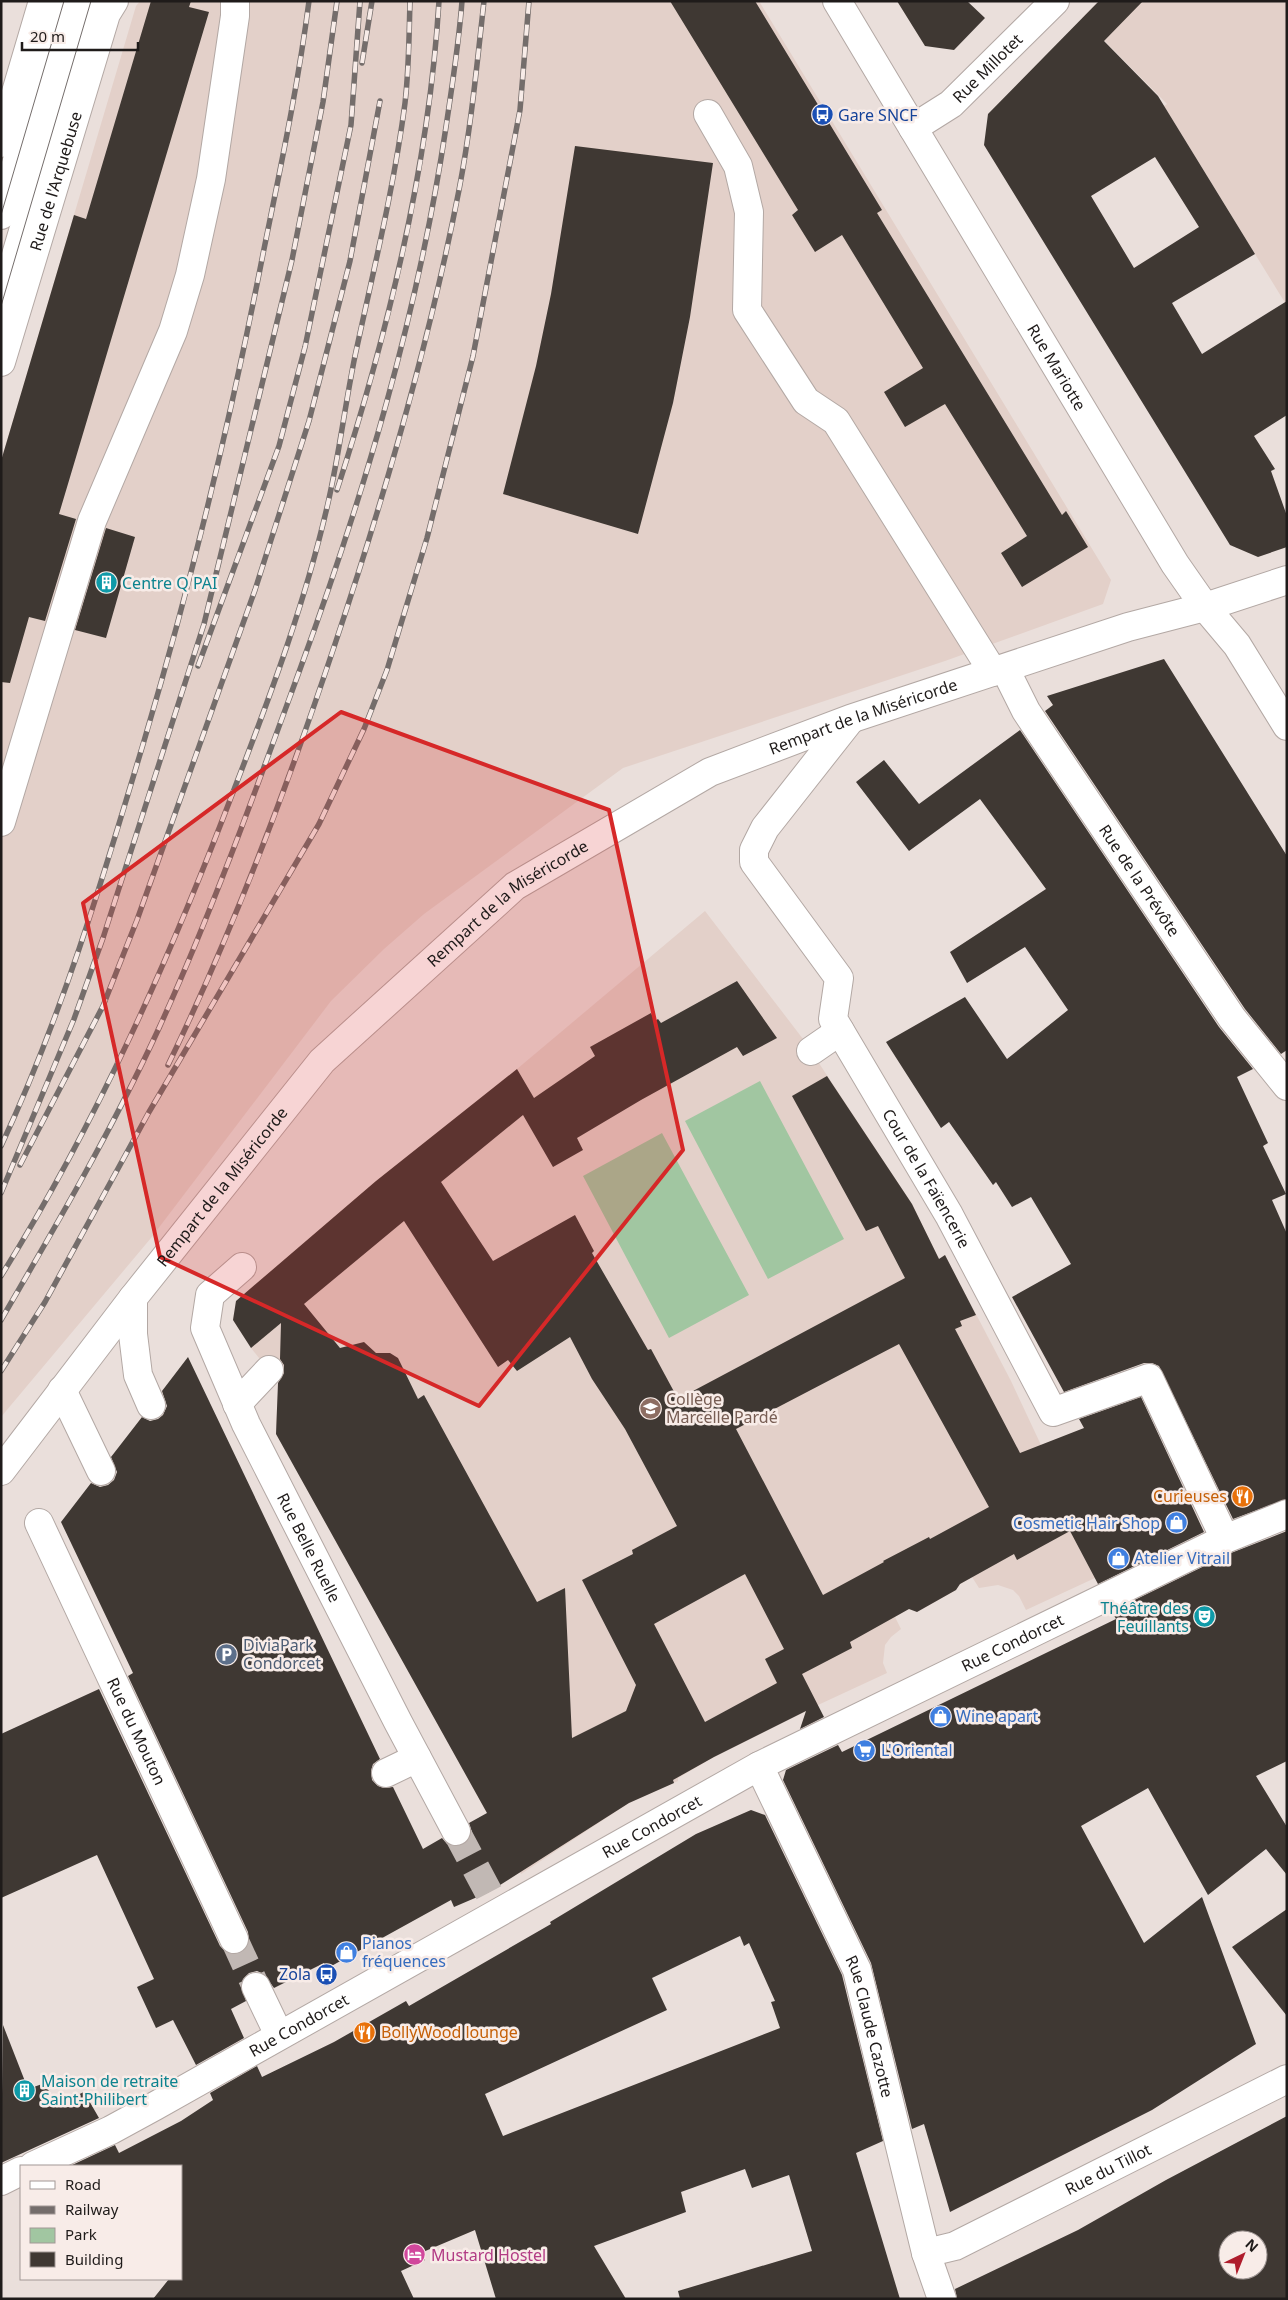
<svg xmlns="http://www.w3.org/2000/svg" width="1288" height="2300" viewBox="0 0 1288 2300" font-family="'Noto Sans',sans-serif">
	<rect width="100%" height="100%" fill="#eadfdb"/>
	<!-- built -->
	<path fill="#e3d0c9" d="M 140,1 L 759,1 L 1111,580 L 1103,604 L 945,661 L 623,768 L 424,914 L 384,949 L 331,1001 L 151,1238 L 1,1417 L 1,461 L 136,6 Z
		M 1099,1 L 1287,1 L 1287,306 L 1164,106 L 1167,104 L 1082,18 Z
		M 705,911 L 803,1039 L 912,1204 L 939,1259 L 945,1255 L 1011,1381 L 1041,1445 L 1108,1572 L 1026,1610 L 1019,1596 L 1013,1590 L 998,1585 L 979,1588 L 972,1577 L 957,1586 L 956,1590 L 917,1612 L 910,1608 L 895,1617 L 901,1629 L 891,1637 L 885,1645 L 883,1663 L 887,1673 L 818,1705 L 714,1757 L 678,1778 L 678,1781 L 629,1803 L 521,1874 L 294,1466 L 301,1463 L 279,1436 L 276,1426 L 278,1391 L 281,1385 L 251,1348 L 233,1320 L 236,1301 L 376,1181 L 517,1069 Z"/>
	<!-- green -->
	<path fill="#a1c6a1" d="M 760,1081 L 844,1239 L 768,1279 L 685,1121 Z
		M 662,1133 L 749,1295 L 669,1338 L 583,1176 Z"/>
	<!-- building -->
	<path fill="#3f3833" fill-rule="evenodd" d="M 151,1 L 191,1 L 189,7 L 209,12 L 59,514 L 76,519 L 45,621 L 29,617 L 10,683 L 1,682 L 1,461 L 74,215 L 86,219 Z
		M 670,1 L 755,1 L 882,210 L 877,213 L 1062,515 L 1066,511 L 1088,547 L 1022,587 L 1001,553 L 1027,536 L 945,404 L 905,427 L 884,392 L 923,368 L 842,235 L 815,252 L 792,215 L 798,210 Z
		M 897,1 L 967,1 L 985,18 L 954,50 L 925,46 Z
		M 1099,1 L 1143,1 L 1104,41 L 1158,96 L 1255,254 L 1172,303 L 1202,354 L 1287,301 L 1287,415 L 1254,436 L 1275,469 L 1271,471 L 1287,516 L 1287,547 L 1258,557 L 1230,545 L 984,145 L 988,114 ZM 1155,157 L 1199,227 L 1134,268 L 1091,196 Z
		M 575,146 L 713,163 L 690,317 L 673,403 L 638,534 L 503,494 L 536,366 L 551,294 Z
		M 106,528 L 135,537 L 106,638 L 75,630 Z
		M 1164,659 L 1287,856 L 1287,1050 L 1281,1054 L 1245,1009 L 1045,711 L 1053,705 L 1047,696 Z
		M 1020,730 L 1219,1027 L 1253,1069 L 1237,1077 L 1268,1143 L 1263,1146 L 1286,1194 L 1272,1200 L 1287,1234 L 1287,1499 L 1233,1519 L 1159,1366 L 1152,1363 L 1144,1363 L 1064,1392 L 1012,1297 L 1071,1264 L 1031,1197 L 1012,1207 L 996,1182 L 993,1185 L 949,1122 L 941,1128 L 886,1042 L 965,997 L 1007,1059 L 1068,1010 L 1025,947 L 967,983 L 950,952 L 1046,889 L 980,799 L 909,851 L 856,782 L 884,760 L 919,804 Z
		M 737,981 L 777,1038 L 743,1056 L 737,1047 L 641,1100 L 577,1138 L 583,1150 L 553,1167 L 523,1115 L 441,1182 L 493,1261 L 575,1215 L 594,1251 L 592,1253 L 648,1350 L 651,1349 L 678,1399 L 905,1278 L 878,1226 L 866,1231 L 792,1096 L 827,1076 L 912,1204 L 939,1259 L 945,1255 L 976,1315 L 960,1321 L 962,1326 L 955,1329 L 1020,1453 L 1084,1428 L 1079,1419 L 1141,1397 L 1204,1532 L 1098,1584 L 1070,1531 L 1017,1560 L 1014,1554 L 960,1584 L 956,1590 L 917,1612 L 909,1609 L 850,1642 L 852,1648 L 802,1674 L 824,1717 L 800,1729 L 806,1711 L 714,1757 L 673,1780 L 674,1783 L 629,1803 L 489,1892 L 454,1907 L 451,1900 L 326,1969 L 324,1963 L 274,1988 L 264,1974 L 257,1971 L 249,1973 L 243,1979 L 241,1985 L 246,2001 L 231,2009 L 244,2038 L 196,2065 L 173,2020 L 156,2028 L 137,1987 L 154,1979 L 97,1855 L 1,1898 L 1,1734 L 99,1689 L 220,1946 L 226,1952 L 233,1955 L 241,1953 L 246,1948 L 249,1941 L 248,1932 L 128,1676 L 133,1673 L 61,1522 L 91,1483 L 100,1487 L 108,1485 L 114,1480 L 117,1472 L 111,1457 L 142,1417 L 150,1421 L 158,1419 L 163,1415 L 167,1406 L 162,1391 L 188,1357 L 380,1759 L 373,1764 L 371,1771 L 372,1780 L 378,1786 L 384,1788 L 393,1787 L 423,1849 L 442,1838 L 447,1844 L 455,1847 L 464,1845 L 469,1840 L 472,1832 L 469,1823 L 487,1813 L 276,1434 L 278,1383 L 284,1373 L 284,1365 L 280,1359 L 281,1323 L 251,1348 L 233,1320 L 236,1301 L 376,1181 L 517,1069 L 534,1098 L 595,1056 L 590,1047 L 651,1013 L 655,1021 L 658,1019 L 661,1023 ZM 404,1221 L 498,1367 L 508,1360 L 517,1371 L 570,1337 L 592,1379 L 625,1429 L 677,1526 L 632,1550 L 633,1554 L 582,1580 L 636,1685 L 626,1711 L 572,1738 L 565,1588 L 537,1602 L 424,1395 L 418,1399 L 398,1358 L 390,1353 L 376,1353 L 364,1342 L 340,1348 L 304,1304 ZM 899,1344 L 989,1507 L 930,1539 L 929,1537 L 883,1561 L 884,1562 L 823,1595 L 736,1429 ZM 745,1574 L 784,1649 L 765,1659 L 777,1683 L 705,1722 L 654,1624 Z
		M 1287,1531 L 1287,1761 L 1256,1776 L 1287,1827 L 1287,1875 L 1266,1849 L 1208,1895 L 1148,1788 L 1081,1826 L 1144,1943 L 1202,1897 L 1256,2044 L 1152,2110 L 950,2212 L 924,2124 L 912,2129 L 871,1963 L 783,1780 L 786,1770 L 838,1745 L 842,1752 L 1116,1619 L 1112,1611 L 1231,1553 Z
		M 751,1810 L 765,1815 L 842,1975 L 883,2141 L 856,2153 L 900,2299 L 680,2299 L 678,2291 L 812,2251 L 789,2175 L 752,2188 L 745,2169 L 681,2192 L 686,2212 L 594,2246 L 626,2299 L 496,2299 L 475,2230 L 423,2252 L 425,2260 L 401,2271 L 414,2299 L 153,2299 L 169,2279 L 181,2279 L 181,2166 L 70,2166 L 115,2145 L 119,2153 L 181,2121 L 213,2100 L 210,2093 L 257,2066 L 262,2077 L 334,2042 L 406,2001 L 409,2006 L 551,1924 L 550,1922 L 696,1834 ZM 740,1936 L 744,1946 L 749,1943 L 775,2001 L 771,2002 L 780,2028 L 503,2136 L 485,2094 L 667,2010 L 652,1978 Z
		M 1287,1909 L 1287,2016 L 1232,1947 Z
		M 3,2025 L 28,2089 L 45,2083 L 55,2105 L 84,2092 L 99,2118 L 1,2163 Z
		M 1287,2116 L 1287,2299 L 957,2299 L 955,2289 L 1078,2230 L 1166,2180 ZM 1228,2240 L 1258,2240 L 1258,2270 L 1228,2270 Z"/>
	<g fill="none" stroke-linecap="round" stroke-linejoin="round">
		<!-- minor-tunnel -->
		<path stroke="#c1b8b4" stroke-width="28" stroke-dasharray="28 14" stroke-linecap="butt" d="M 456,1831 L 489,1893
			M 234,1939 L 256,1987"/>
		<defs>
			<g id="minor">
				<path d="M 708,114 L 738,166 L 749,212 L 747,310 L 806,401 L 836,421 L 993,672"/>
				<path id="s1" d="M 913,128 L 1175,564 L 1205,607 L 1237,645 L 1287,726"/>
				<path d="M 1,215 L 64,1"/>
				<path d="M 1,306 L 91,1"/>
				<path id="s2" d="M 1005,669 L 1026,711 L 1232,1018 L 1287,1086"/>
				<path id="s3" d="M 850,720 L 765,828 L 754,850 L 754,862 L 839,978 L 833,1019 L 949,1215 L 1053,1412 L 1149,1378 L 1225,1539"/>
				<path d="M 1,822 L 92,521 L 173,331 L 190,275 L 211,179 L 235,16 L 235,1"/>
				<path d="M 811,1051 L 840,1031"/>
				<path id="s4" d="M 242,1267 L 210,1295 L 205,1328 L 246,1424 L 398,1722 L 456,1831"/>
				<path d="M 133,1298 L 133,1334 L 138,1375 L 151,1405"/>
				<path d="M 62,1390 L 101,1471"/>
				<path d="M 237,1404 L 269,1370"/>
				<path id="s5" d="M 1,1471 L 133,1298 L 322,1061 L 515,886 L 710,772 L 850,719 L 1128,627 L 1205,607 L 1287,580"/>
				<path id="s6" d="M 39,1523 L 234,1939"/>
				<path id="s7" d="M 759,1766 L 857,1970 L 926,2253 L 942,2299"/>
				<path d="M 386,1773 L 417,1758"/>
				<path d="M 256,1987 L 279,2035"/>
				<path id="s8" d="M 33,2166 L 111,2130 L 155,2106 L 759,1766 L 1225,1539 L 1287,1514"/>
				<path d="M 1,2181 L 21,2171"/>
				<path id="s9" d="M 926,2253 L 955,2246 L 1287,2079"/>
			</g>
			<g id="major">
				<path id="s10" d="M 837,1 L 913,128 L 951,104 L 1055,1"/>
				<path d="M 1,143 L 43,1"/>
				<path id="s11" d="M 1,362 L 106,14 L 114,1"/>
			</g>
		</defs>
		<!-- minor casing -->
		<use href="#minor" stroke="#b3a8a4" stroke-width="30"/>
		<!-- major casing -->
		<use href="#major" stroke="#b3a8a4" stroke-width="30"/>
		<!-- minor -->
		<use href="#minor" stroke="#fff" stroke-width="28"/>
		<!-- major -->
		<use href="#major" stroke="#fff" stroke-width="28"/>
		<!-- tram -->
		<path stroke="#746d6b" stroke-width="1" d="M 1,215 L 64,1
			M 1,306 L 91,1"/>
		<defs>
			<path id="rail" d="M 362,63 L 372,1
				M 337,490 C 388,333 429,167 439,1
				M 198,666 L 279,446 L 305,347 L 351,125 L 360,1
				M 168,1065 C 234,929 287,788 335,644 C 385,495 429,344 459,190 C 471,128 477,64 484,1
				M 1,1146 C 62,1016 103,878 144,741 C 192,580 231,418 263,254 C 280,170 298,86 309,1
				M 20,1165 L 103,1006 L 137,920 L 255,590 L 309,421 L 350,261 L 380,101
				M 1,1193 L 74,1019 L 103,938 L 204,624 L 292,260 L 323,102 L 337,1
				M 1,1276 C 97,1122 171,956 235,787 C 271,694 306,600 328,503 C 339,455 345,405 355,356 C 373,272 394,188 405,103 C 409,69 409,35 410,1
				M 1,1320 C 57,1224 113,1128 159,1028 C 212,912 255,792 299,672 C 364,495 418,314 446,127 C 452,86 459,43 462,1
				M 1,1371 L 45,1302 L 149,1112 L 319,824 L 364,729 L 387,670 L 427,538 L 473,356 L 520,110 L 529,1"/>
		</defs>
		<!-- rail casing -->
		<use href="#rail" stroke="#746d6b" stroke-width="5.5"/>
		<!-- rail -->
		<use href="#rail" stroke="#f8ece8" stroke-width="4" stroke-dasharray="11" stroke-linecap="butt"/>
	</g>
	<!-- marked area -->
	<path fill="#d62828" fill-opacity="0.2" stroke="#d62828" stroke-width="4" stroke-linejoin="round" d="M 341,712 L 609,810 L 683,1150 L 479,1406 L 160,1257 L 83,903 Z"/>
	<!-- icons -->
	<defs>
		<symbol id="bus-disc" viewBox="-11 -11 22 22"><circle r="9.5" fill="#1a4fb4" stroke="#f8ece8"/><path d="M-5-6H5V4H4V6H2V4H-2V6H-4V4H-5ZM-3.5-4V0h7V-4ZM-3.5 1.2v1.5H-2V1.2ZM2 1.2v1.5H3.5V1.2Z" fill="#fff"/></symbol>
		<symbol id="building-disc" viewBox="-11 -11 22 22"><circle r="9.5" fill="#0f9aa8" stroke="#f8ece8"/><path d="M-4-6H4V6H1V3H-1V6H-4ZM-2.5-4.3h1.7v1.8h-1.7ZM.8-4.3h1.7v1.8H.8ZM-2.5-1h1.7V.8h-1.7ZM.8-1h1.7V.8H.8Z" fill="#fff"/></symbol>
		<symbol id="school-disc" viewBox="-11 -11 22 22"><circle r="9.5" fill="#8d6e63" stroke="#f8ece8"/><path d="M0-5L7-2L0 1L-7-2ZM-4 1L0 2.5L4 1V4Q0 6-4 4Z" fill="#fff"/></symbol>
		<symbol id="restaurant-disc" viewBox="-11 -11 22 22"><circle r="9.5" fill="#e8710a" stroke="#f8ece8"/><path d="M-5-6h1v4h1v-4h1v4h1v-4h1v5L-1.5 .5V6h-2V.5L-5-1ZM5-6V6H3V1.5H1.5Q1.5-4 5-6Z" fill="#fff"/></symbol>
		<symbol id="shop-disc" viewBox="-11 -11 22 22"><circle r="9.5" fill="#3f7fe0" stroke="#f8ece8"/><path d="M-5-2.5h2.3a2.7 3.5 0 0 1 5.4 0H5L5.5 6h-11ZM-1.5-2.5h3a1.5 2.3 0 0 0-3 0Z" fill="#fff"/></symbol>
		<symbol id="theatre-disc" viewBox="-11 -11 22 22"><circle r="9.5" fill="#0f9aa8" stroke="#f8ece8"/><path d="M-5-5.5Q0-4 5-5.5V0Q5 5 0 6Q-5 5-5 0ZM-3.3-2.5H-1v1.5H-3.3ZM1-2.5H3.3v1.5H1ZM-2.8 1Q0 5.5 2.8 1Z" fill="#fff"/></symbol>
		<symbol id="parking-disc" viewBox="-11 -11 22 22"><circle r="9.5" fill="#5c6f8a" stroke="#f8ece8"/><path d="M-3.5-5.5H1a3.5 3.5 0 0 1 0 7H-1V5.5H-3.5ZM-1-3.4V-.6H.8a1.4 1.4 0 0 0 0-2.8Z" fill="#fff"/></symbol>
		<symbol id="supermarket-disc" viewBox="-11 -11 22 22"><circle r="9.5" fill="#3f7fe0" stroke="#f8ece8"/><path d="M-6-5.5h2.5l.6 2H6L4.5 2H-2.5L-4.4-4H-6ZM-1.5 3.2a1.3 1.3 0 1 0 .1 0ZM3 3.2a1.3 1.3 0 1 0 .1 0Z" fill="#fff"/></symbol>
		<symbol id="hotel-disc" viewBox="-11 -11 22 22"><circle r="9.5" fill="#d1479c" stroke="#f8ece8"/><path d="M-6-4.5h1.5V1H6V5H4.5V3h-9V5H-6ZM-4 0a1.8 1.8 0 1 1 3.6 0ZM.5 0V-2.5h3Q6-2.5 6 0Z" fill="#fff"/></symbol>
	</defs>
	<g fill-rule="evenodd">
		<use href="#bus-disc" x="810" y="102" width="25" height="25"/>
		<use href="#building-disc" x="94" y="570" width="25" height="25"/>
		<use href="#school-disc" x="638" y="1396" width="25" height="25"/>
		<use href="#restaurant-disc" x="1230" y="1484" width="25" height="25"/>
		<use href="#shop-disc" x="1164" y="1510" width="25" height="25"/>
		<use href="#shop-disc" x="1106" y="1546" width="25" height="25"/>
		<use href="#theatre-disc" x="1192" y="1604" width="25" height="25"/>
		<use href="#parking-disc" x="214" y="1642" width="25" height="25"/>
		<use href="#shop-disc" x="928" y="1704" width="25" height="25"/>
		<use href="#supermarket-disc" x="852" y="1738" width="25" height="25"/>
		<use href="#shop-disc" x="334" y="1940" width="25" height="25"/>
		<use href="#bus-disc" x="314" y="1962" width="25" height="25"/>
		<use href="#restaurant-disc" x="352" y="2020" width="25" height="25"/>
		<use href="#building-disc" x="12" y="2078" width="25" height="25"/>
		<use href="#hotel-disc" x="402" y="2242" width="25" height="25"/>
	</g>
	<g text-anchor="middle" stroke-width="5" stroke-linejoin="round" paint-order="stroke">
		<!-- street labels -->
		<g font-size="16" fill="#1f1b1a" stroke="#f8ece8">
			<text dy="6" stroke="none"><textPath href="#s10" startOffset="244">Rue Millotet</textPath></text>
			<text dy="6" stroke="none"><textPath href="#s11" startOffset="189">Rue de l'Arquebuse</textPath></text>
			<text dy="6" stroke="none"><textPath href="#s1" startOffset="279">Rue Mariotte</textPath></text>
			<text dy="6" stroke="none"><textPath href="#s5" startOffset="1170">Rempart de la Miséricorde</textPath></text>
			<text dy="6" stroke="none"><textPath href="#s2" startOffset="251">Rue de la Prévôte</textPath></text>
			<text dy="6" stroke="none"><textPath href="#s5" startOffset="765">Rempart de la Miséricorde</textPath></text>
			<text dy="6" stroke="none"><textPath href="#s3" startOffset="544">Cour de la Faïencerie</textPath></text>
			<text dy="6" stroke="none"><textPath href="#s5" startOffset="360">Rempart de la Miséricorde</textPath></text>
			<text dy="6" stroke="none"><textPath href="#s4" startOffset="319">Rue Belle Ruelle</textPath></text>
			<text dy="6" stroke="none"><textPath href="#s8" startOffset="1111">Rue Condorcet</textPath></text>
			<text dy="6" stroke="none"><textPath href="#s6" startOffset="230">Rue du Mouton</textPath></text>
			<text dy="6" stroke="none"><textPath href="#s8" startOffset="706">Rue Condorcet</textPath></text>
			<text dy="6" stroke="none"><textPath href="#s8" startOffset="301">Rue Condorcet</textPath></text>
			<text dy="6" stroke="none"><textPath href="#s7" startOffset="284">Rue Claude Cazotte</textPath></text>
			<text dy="6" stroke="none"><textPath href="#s9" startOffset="201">Rue du Tillot</textPath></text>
		</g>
		<!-- transit labels -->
		<g font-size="16" fill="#164399" stroke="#f8ece8" text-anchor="start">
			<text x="838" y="121">Gare SNCF</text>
			<text x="311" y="1980" text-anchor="end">Zola</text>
		</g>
		<!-- culture labels -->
		<g font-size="16" fill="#0d838f" stroke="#f8ece8" text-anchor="start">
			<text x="122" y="589">Centre Q PAI</text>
			<text x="1189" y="1614" text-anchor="end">Théâtre des<tspan x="1189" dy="18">Feuillants</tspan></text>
			<text x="41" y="2087">Maison de retraite<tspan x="41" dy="18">Saint-Philibert</tspan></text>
		</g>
		<!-- education labels -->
		<g font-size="16" fill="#785e54" stroke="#f8ece8" text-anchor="start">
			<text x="666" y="1405">Collège<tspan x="666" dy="18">Marcelle Pardé</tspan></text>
		</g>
		<!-- food labels -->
		<g font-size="16" fill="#c56008" stroke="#f8ece8" text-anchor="end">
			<text x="1227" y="1502">Curieuses</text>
			<text x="381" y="2038" text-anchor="start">BollyWood lounge</text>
		</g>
		<!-- shop labels -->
		<g font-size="16" fill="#366cbe" stroke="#f8ece8" text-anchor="start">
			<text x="1160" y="1529" text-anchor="end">Cosmetic Hair Shop</text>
			<text x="1134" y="1564">Atelier Vitrail</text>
			<text x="956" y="1722">Wine apart</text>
			<text x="881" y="1756">L'Oriental</text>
			<text x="362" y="1949">Pianos<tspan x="362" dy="18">fréquences</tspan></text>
		</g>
		<!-- service labels -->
		<g font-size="16" fill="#4e5e75" stroke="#f8ece8" text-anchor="start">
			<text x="243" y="1651">DiviaPark<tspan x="243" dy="18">Condorcet</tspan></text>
		</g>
		<!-- hotel labels -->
		<g font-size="16" fill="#b23c85" stroke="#f8ece8" text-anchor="start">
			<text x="431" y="2261">Mustard Hostel</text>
		</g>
	</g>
	<!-- border -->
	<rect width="1288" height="2300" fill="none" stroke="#1f1b1a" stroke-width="5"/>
	<!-- legend -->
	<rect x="20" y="2165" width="162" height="115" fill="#f8ece8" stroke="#a19896"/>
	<rect x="30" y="2181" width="25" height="8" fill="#ffffff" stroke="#a19896"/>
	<text x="65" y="2190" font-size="15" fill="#1f1b1a">Road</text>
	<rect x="30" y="2206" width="25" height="8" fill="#746d6b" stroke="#a19896"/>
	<text x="65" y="2215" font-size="15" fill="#1f1b1a">Railway</text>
	<rect x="30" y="2228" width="25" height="15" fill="#a1c6a1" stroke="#a19896"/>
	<text x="65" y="2240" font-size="15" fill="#1f1b1a">Park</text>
	<rect x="30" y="2252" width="25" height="15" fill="#3f3833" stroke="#a19896"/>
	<text x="65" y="2265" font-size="15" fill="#1f1b1a">Building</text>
	<!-- north arrow -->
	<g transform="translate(1243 2255) rotate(43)"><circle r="24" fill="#f8ece8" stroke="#a19896"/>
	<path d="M0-4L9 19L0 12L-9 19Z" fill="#af1c2c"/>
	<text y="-8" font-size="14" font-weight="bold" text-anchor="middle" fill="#1f1b1a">N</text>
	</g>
	<!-- scale -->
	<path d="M22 42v8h116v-8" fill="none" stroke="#1f1b1a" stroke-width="2.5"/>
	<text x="30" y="42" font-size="15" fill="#1f1b1a" stroke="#f8ece8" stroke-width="4" paint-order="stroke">20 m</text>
</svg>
